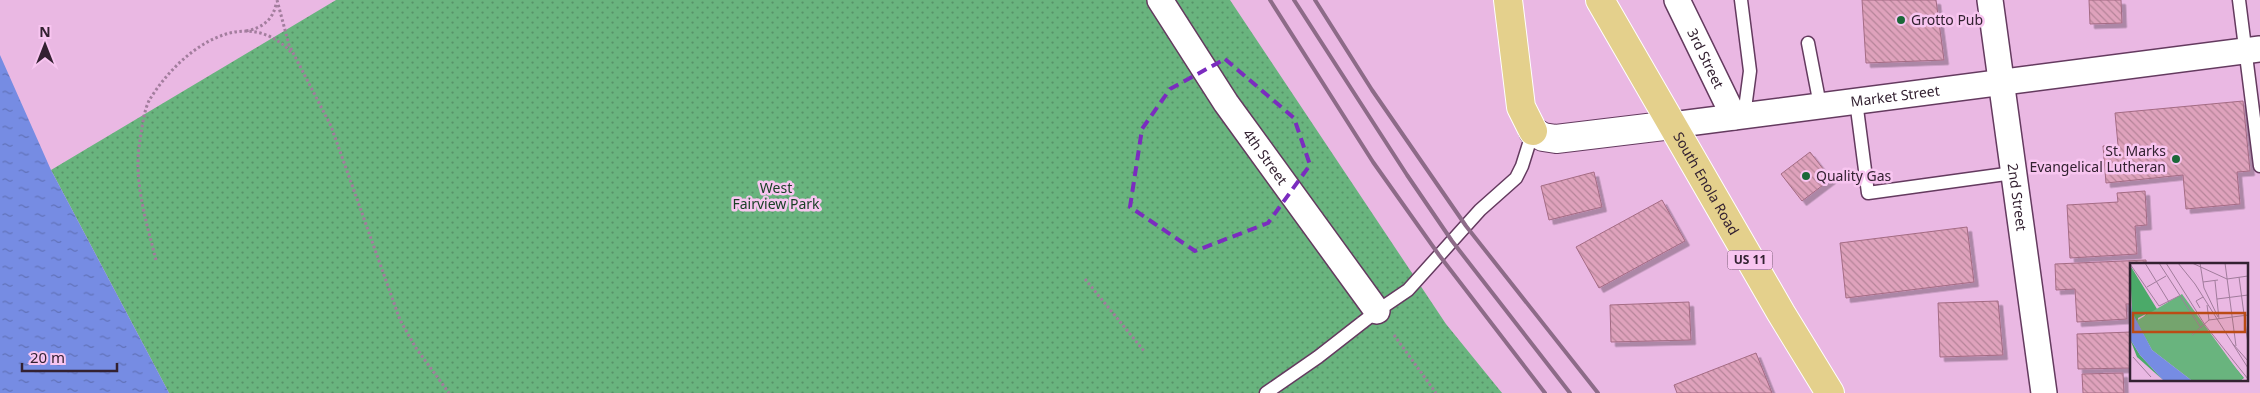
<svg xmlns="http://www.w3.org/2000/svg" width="2260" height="393" viewBox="0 0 2260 393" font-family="'Noto Sans',sans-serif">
	<defs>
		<pattern id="park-dots" width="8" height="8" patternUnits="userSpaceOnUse" patternTransform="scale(1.25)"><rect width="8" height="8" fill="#69b47e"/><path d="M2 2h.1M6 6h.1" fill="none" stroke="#579268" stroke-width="1.8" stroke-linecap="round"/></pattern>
		<pattern id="water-ripples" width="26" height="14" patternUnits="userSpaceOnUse" patternTransform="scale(1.25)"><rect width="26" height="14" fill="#768ce3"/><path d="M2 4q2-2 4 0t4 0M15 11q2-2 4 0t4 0" fill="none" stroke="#6172b9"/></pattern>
		<pattern id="building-back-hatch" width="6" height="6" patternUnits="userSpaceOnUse" patternTransform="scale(1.25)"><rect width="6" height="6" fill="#dfa2bc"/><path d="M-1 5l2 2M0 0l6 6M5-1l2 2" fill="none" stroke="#b58499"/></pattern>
		<filter id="shadow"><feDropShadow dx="4.5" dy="4.5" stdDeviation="0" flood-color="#0004"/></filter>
	</defs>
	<rect width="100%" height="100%" fill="#eab8e3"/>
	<!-- park -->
	<path fill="url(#park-dots)" d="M 336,0 L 1230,0 L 1446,324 L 1502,393 L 169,393 L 51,170 Z"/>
	<!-- water -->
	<path fill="url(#water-ripples)" d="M 0,55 L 51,170 L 169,393 L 0,393 Z"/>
	<!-- building -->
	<path fill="url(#building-back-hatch)" stroke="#a46b84" filter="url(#shadow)" d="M 1862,0 L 1936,0 L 1944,60 L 1866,63 Z
		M 2089,0 L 2121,0 L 2122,23 L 2090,24 Z
		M 2243,101 L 2250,171 L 2237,172 L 2240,204 L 2186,209 L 2183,175 L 2106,183 L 2103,146 L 2118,145 L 2115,113 Z
		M 1810,152 L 1831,179 L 1802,201 L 1781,174 Z
		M 1594,172 L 1602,207 L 1549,220 L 1541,186 Z
		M 2145,191 L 2147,225 L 2135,226 L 2137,254 L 2070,258 L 2067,205 L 2118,202 L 2117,193 Z
		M 1662,200 L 1685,241 L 1599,288 L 1576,247 Z
		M 1967,227 L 1974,282 L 1846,298 L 1840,243 Z
		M 2146,260 L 2146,264 L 2131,264 L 2131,304 L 2126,304 L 2127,319 L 2077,322 L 2075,289 L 2056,290 L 2055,264 Z
		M 1998,301 L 2003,355 L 1940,357 L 1938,303 Z
		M 1689,302 L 1691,340 L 1611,342 L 1610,305 Z
		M 2131,332 L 2131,368 L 2078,369 L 2077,334 Z
		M 1756,353 L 1772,393 L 1677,393 L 1674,385 Z
		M 2123,373 L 2124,393 L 2083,393 L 2082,374 Z"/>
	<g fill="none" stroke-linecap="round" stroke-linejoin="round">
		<defs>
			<path id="lane" d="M 1741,0 L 1750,71 L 1744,116
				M 2239,0 L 2260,166
				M 1808,43 L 1820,105
				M 1856,101 L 1868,193 L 2013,173
				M 1266,393 L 1318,357 L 1377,311 L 1408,290 L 1480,210 L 1516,178 L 1522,166 L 1533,131"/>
			<g id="street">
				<path id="s1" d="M 1160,0 L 1226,103 L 1377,311"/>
				<path id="s2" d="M 1677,0 L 1734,117"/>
				<path id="s3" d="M 1990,0 L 2044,393"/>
				<path id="s4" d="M 1672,125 L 2260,49"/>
			</g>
			<path id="secondary" d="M 1533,131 L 1543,137 L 1556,139 L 1672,125"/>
			<g id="primary">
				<path d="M 1508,0 L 1521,107 L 1533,131"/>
				<path id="s5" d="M 1600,0 L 1781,313 L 1830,393"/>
			</g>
		</defs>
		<!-- lane casing -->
		<use href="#lane" stroke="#643a5f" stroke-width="15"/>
		<!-- street casing -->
		<use href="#street" stroke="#643a5f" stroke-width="28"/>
		<!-- secondary casing -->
		<use href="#secondary" stroke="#643a5f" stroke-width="30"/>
		<!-- primary casing -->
		<use href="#primary" stroke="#fff" stroke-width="30"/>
		<!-- path -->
		<path stroke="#a27d9d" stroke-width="3" stroke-dasharray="2.5 2.5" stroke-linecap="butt" d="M 277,0 L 289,45 L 331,126 L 400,320 L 416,348 L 449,393
			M 246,31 C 262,28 273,20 276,4
			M 156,260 C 146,221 133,180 140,140 C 142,128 144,109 150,99 C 179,52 243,1 292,53
			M 1085,279 L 1144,351
			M 1394,335 L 1436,393"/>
		<!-- lane -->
		<use href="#lane" stroke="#fff" stroke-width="12"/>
		<!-- street -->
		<use href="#street" stroke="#fff" stroke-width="25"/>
		<!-- secondary -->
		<use href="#secondary" stroke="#fff" stroke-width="28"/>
		<!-- primary -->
		<use href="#primary" stroke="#e4d08c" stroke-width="28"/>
		<!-- rail -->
		<path stroke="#8d6b88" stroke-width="4" d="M 1270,0 L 1373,162 L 1439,255 L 1545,393
			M 1294,0 L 1407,175 L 1452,241 L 1570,393
			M 1315,0 L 1372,90 L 1466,226 L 1598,393"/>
	</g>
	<!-- marked area -->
	<path fill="none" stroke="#7b2cbf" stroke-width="4" stroke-dasharray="10 6" stroke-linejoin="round" d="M 1225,59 L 1294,118 L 1310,165 L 1268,223 L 1195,251 L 1130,207 L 1142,129 L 1170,89 Z"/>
	<!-- markers -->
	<g fill="#1a6838" stroke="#f8c5f0" stroke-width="2">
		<circle cx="1901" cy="20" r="5"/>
		<circle cx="2176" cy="159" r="5"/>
		<circle cx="1806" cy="176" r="5"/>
	</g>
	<g text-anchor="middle" stroke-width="5" stroke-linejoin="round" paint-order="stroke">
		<!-- shield labels -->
		<rect fill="#f8c5f0" stroke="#6e526a" stroke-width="1" x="1727.5" y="250.5" width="45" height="19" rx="4"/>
		<g font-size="12" font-weight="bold" fill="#332131">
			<text x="1750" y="264">US 11</text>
		</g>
		<!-- poi labels -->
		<g font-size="14" fill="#332131" stroke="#f8c5f0" text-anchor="start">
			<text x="1911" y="25">Grotto Pub</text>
			<text x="2166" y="156" text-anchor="end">St. Marks<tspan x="2166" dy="16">Evangelical Lutheran</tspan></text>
			<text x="1816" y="181">Quality Gas</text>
		</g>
		<!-- street labels -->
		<g font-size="14" fill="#332131" stroke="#f8c5f0">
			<text dy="5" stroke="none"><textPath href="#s2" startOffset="65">3rd Street</textPath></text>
			<text dy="5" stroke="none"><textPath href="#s4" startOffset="225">Market Street</textPath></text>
			<text dy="5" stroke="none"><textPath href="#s1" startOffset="189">4th Street</textPath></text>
			<text dy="5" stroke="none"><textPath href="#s5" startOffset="212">South Enola Road</textPath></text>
			<text dy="5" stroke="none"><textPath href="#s3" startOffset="199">2nd Street</textPath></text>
		</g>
		<!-- park labels -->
		<g font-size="14" fill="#1a4126" stroke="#f8c5f0">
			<text x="776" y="193">West<tspan x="776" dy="16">Fairview Park</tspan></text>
		</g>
	</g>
	<!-- overview -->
	<g transform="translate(2130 263)">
		<rect width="118" height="118" fill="#eab8e3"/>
		<path d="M 0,2 L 27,46 L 85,80 L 114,115 L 111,117 L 12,56 L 16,51 L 8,55 L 8,62 L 2,49 ZM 0,76 L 10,92 L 33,117 L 7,94 Z" fill="#4baa69"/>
		<path d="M 52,31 L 113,115 L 111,117 L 61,117 L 22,87 L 6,58 Z" fill="#69b47e"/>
		<path d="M 0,34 L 2,49 L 22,87 L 61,117 L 33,117 L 10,92 L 0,76 Z" fill="#768ce3"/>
		<path fill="none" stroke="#a17c9c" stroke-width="1" d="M 15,0 L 39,39M 29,0 L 71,65M 36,0 L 75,62 L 118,116M 48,0 L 65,21 L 118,105M 62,0 L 97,16 L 118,13M 70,0 L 74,25 L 88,54M 95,0 L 106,83M 0,1 L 29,43 L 49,33M 109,14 L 118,81M 85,18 L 89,56M 73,19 L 88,17M 17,24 L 36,13M 87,36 L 118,32M 77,42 L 79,57M 70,45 L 66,38 L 73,34M 62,72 L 79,57 L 118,52M 103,81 L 118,98M 3,94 L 21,114"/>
		<path fill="#bb4b15" fill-opacity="0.15" stroke="#bb4b15" stroke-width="2.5" d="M 3,50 L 115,50 L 115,69 L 3,69 Z"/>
		<rect width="118" height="118" fill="none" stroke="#332131" stroke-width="2.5"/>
	</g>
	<!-- north arrow -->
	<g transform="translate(45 45)" stroke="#f8c5f0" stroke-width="4" paint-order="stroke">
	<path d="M0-4L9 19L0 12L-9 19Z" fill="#332131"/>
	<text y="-8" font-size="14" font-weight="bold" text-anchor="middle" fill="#332131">N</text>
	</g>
	<!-- scale -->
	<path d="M22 363v8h95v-8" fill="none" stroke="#332131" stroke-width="2.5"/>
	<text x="30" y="363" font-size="15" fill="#332131" stroke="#f8c5f0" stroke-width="4" paint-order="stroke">20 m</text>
</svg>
